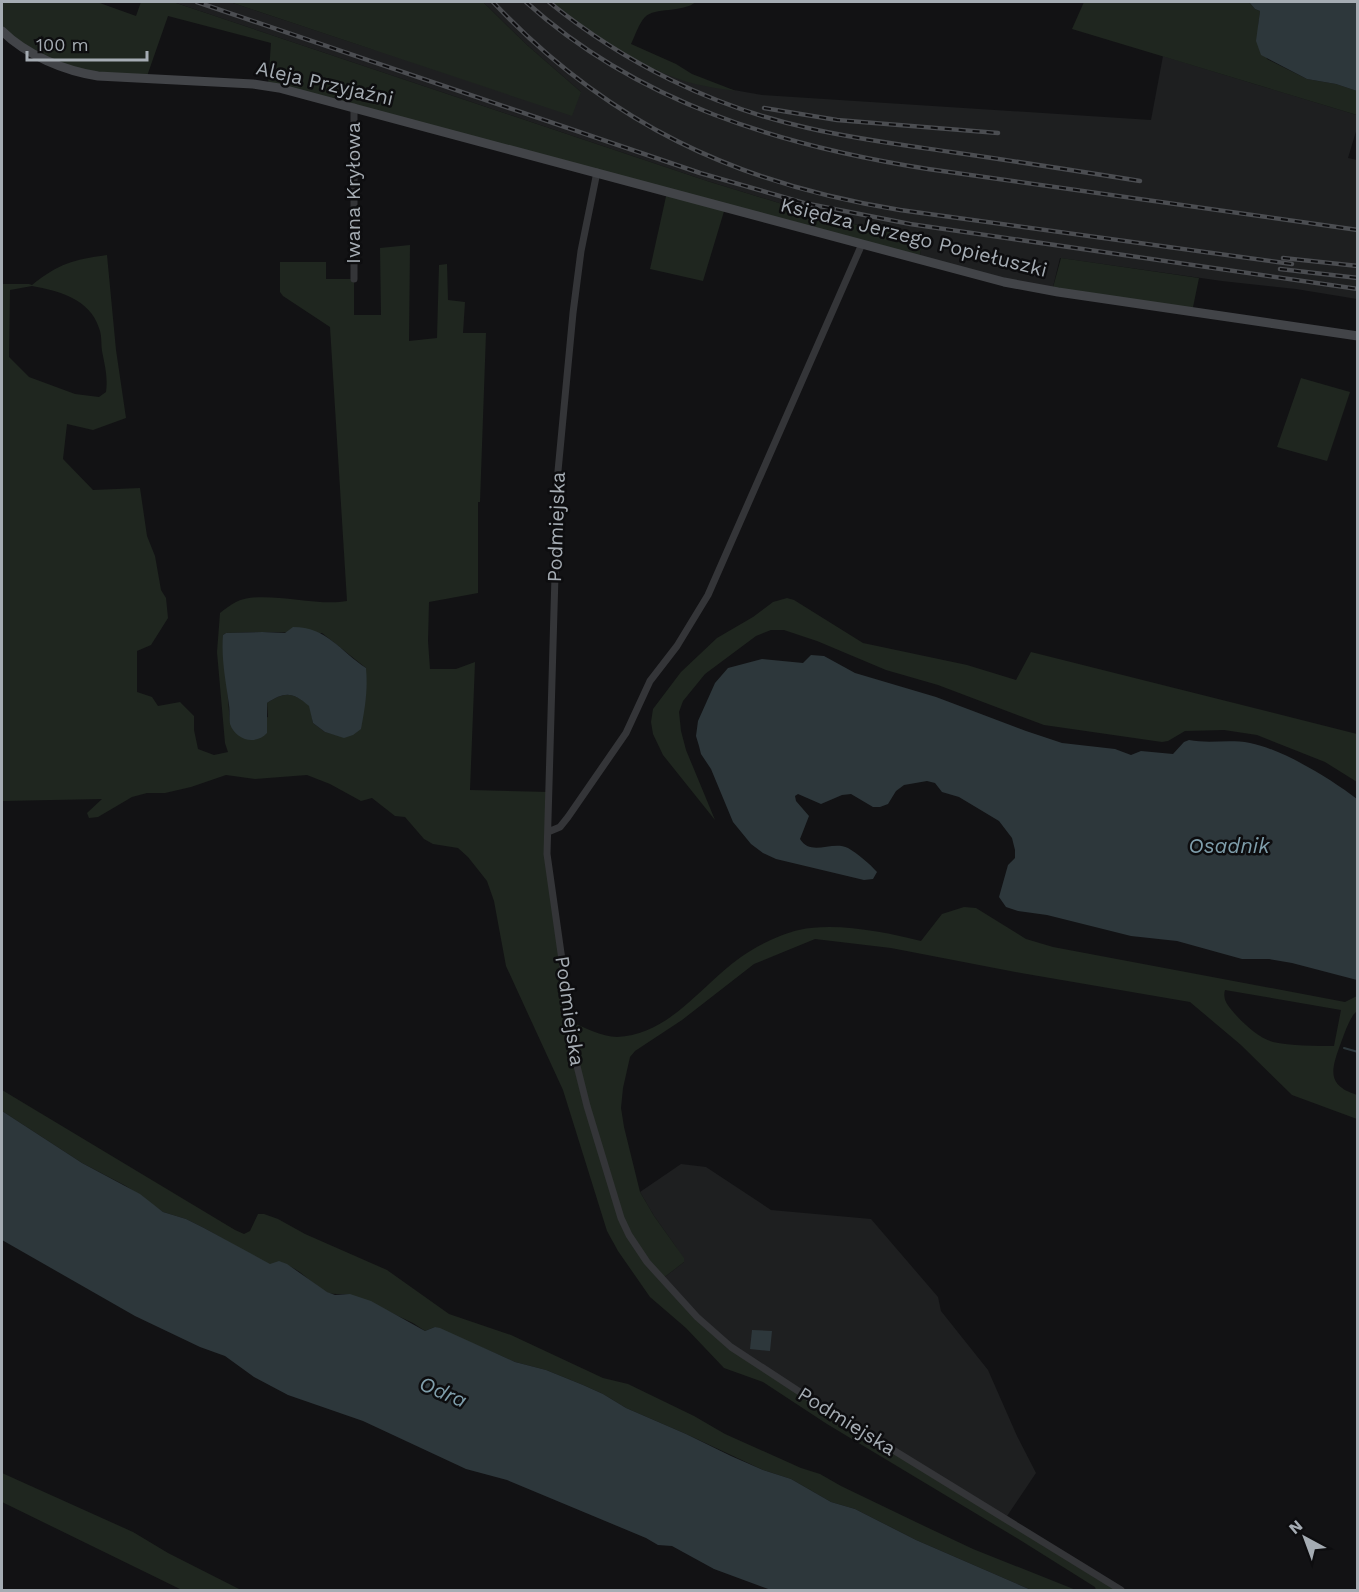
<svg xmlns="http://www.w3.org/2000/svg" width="1359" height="1592" viewBox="0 0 1359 1592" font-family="'Work Sans',sans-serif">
	<rect width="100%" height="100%" fill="#121214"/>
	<!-- built -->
	<path fill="#1e1f20" d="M 173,2 L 230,2 L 372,49 L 581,92 L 527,45 L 483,2 L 552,2 L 614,46 L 649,66 L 694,83 L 762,95 L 1151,120 L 1163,56 L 1357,115 L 1357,128 L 1348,158 L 1357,160 L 1357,299 L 1296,289 L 1222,281 L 1060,258 L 1052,291 L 919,259 L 924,236 L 881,231 L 815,214 L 707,181 Z
		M 681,1164 L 706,1167 L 771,1210 L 871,1219 L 938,1297 L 941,1311 L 988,1370 L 1017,1436 L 1036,1473 L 1005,1519 L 731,1347 L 662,1279 L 684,1262 L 676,1247 L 654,1216 L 640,1192 Z"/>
	<!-- green -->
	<path fill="#1f261f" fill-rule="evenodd" d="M 2,2 L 97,2 L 136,16 L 141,2 L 173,2 L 707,181 L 815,214 L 881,231 L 924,236 L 919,259 L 725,208 L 703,281 L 650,269 L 667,192 L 268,85 L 271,43 L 168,16 L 146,79 L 64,67 L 2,31 Z
		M 230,2 L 483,2 L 527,45 L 581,92 L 572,116 Z
		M 552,2 L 696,2 C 682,13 655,7 645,17 C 639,23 635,36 631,44 L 676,64 L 692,74 L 736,91 C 722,89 708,87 695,84 C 642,70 595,36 552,2 Z
		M 1084,2 L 1249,2 L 1255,9 L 1260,11 L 1258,27 L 1267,59 L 1307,79 L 1336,84 L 1357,91 L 1357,115 L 1072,29 Z
		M 410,245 L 409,341 L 437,338 L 439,265 L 447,264 L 448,300 L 465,302 L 463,333 L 486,333 L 480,502 L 478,502 L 478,593 L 429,602 L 428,641 L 430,669 L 456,669 L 475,662 L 470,790 L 549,792 L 547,842 L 570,1021 C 583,1027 602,1037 617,1037 C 670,1035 702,984 741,957 C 757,946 780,934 799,930 C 835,922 885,932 921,941 L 942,914 L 964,907 L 976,908 L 1026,939 L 1053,947 L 1345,1002 L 1357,996 C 1357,999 1359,1006 1357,1010 C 1356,1013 1353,1014 1352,1017 C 1346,1027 1343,1038 1339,1048 C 1330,1073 1329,1086 1357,1095 L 1357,1119 L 1292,1095 L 1241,1045 L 1190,1002 L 1021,973 L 891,948 L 815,939 L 754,964 L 682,1020 L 635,1051 L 630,1057 L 623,1088 L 621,1108 L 624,1127 L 640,1192 L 654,1216 L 684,1258 L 684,1262 L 662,1279 L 731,1347 L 1121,1590 L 1096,1590 L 1095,1587 L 1020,1540 L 827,1424 L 763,1382 L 724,1368 L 686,1328 L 650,1297 L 618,1251 L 607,1231 L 563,1090 L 506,966 L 494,901 L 487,881 L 468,857 L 458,848 L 433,844 L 424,839 L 405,817 L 395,816 L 372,798 L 361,801 L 330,784 L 307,775 L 255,779 L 226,775 L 191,787 L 165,793 L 147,793 L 132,797 L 98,817 L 89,818 L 87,813 L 102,799 L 2,801 L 2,284 L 29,284 L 32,285 C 60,263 72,260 107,255 L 116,350 L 126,418 L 93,430 L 67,424 L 63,459 L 93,490 L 140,488 L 147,536 L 155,556 L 161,590 L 166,598 L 168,618 L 151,645 L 137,651 L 137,692 L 152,697 L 158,706 L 180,702 L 194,716 L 194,730 L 198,749 L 214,755 L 228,752 L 225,743 L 217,652 L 220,613 C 225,609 230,605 236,602 C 262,589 315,607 347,601 L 330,327 L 283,296 L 280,292 L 280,262 L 326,262 L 326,279 L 354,279 L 354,315 L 381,315 L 380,248 ZM 32,286 C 59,291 90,299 99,328 C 102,335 101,343 102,351 C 105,366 108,378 106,392 L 99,397 L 75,394 L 29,377 L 9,357 L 10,290 ZM 262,632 L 322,633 L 366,668 L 344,737 L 325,732 L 313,723 L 310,706 C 293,692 285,691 267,703 L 268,717 L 230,724 L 223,635 L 226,633 ZM 1225,990 L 1341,1010 L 1334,1046 C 1317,1046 1290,1046 1273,1042 C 1259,1038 1245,1025 1235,1014 C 1229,1007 1222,1000 1225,990 Z
		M 1061,258 L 1199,278 L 1192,312 L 1052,291 Z
		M 1301,378 L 1350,392 L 1327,461 L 1277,447 Z
		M 787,598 L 794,600 L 863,643 L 967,665 L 1016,680 L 1031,652 L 1357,734 L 1357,782 L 1325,762 L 1257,735 L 1224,730 L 1185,731 L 1168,741 L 1162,742 L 1044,725 L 938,685 L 886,670 L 817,641 L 784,630 L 771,630 L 756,636 L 705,674 L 683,701 L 679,712 L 681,731 L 686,750 L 715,820 L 663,755 L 653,734 L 651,722 L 653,709 L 681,672 L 717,638 L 753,617 L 773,602 Z
		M 2,1090 L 235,1230 L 244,1234 L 250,1231 L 258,1214 L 264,1214 L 278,1219 L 305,1234 L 387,1270 L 449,1314 L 511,1335 L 603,1378 L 628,1384 L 694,1416 L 725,1434 L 801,1468 L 820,1474 L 841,1486 L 920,1524 L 973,1549 L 1076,1590 L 1031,1590 L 916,1540 L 855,1509 L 831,1502 L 791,1479 L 763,1470 L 686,1434 L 626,1408 L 603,1394 L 583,1385 L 546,1370 L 515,1362 L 435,1327 L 425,1331 L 413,1323 C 393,1314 373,1303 353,1296 C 344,1292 335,1296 326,1292 C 308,1282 291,1257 270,1265 L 204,1228 L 186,1219 L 163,1212 L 126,1186 L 82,1163 L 2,1111 Z
		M 2,1473 L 133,1532 L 168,1553 L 241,1590 L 182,1590 L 2,1502 Z"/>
	<!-- water -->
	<path fill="#2d373b" d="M 1249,2 L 1357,2 L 1357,91 L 1336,84 L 1307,79 L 1261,55 L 1256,41 L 1260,11 L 1255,9 Z
		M 293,627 C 327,627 340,651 366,668 C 368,690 365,708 361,729 L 353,735 L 344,738 L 325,732 L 313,723 L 309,706 C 293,692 285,691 267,703 L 267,733 C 256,745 236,741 230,724 C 229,719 230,711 229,705 C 226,682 221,659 223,635 L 226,633 L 262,632 L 285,633 Z
		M 811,655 L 824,656 L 855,673 L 936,697 L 1026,731 L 1062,743 L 1115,749 L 1131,755 L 1141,751 L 1173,754 L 1184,742 L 1189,740 C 1209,744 1229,739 1250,743 C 1282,749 1331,779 1357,799 L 1357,980 L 1292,963 L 1269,959 L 1242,959 L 1177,941 L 1131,936 L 1047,915 L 1018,911 L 1006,907 L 999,897 L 1008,865 L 1015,858 L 1015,850 L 1012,838 L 999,821 L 959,797 L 942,792 L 935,783 L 927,781 L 904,785 L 896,791 L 888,804 L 880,807 L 873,807 L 851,794 L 842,795 L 821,804 L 798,794 L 795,796 L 796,801 L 809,816 L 800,839 C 811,857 832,840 848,848 C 857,853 870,864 877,872 L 873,879 L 864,880 L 776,859 L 763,853 L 751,844 L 733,822 L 711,769 L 701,754 L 699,746 L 696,736 L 698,721 L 715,683 L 728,668 L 762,659 L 803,663 Z
		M 2,1111 L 82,1163 L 140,1194 L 163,1212 L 186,1219 L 204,1228 L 270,1264 L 279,1261 L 287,1264 L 327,1292 L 335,1295 L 350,1294 L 371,1301 L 425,1331 L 435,1327 L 440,1328 L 515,1362 L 546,1370 L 583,1385 L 603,1394 L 626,1408 L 686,1434 L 731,1456 L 763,1470 L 791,1479 L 831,1502 L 855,1509 L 916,1540 L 1031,1590 L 771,1590 L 714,1569 L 672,1546 L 658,1545 L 646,1538 L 507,1480 L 466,1469 L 363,1421 L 288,1395 L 254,1377 L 225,1356 L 200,1347 L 135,1316 L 2,1240 Z
		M 752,1330 L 772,1331 L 770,1351 L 750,1349 Z"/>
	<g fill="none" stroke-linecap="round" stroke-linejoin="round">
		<!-- stream -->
		<path stroke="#2d373b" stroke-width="2" d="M 1344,1048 L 1358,1052"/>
		<!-- street -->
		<path stroke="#343538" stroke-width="7" d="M 354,107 L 354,279
			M 597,172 L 581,251 L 573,313 L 558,471 L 547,854 L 577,1066 L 587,1106 L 621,1218 L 629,1235 L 647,1262 L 697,1317 L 731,1347 L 815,1402 L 1121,1590
			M 548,832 L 560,827 L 568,817 L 626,733 L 650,681 L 677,646 L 708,595 L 862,244"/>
		<!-- secondary -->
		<path stroke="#424448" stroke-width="9" d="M 2,31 C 26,55 65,71 98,76 L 253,84 L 279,88 L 1004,282 L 1058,292 L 1358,336"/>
		<defs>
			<path id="rail" d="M 197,2 L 700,173 L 804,203 L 910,224 L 1358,289
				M 493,2 C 607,123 737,184 900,210 L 1292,264
				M 526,2 C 638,103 782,146 928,169 L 1358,230
				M 549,2 C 624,63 713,107 808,128 C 855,139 903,145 951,152 C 1014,161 1077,171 1140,181
				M 764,108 L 837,120 L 998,133
				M 1283,258 L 1358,266
				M 1280,269 L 1358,278"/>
		</defs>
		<!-- rail casing -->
		<use href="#rail" stroke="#4b4d51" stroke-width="4.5"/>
		<!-- rail -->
		<use href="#rail" stroke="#0d0d0f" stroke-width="2" stroke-dasharray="7" stroke-linecap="butt"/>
	</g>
	<g text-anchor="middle" stroke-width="5" stroke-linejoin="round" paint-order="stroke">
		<!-- street labels -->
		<g font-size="20" fill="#a5acb3" stroke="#0d0d0f">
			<text transform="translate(325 83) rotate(13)" y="7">Aleja Przyjaźni</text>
			<text transform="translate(353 193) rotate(-90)" y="7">Iwana Kryłowa</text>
			<text transform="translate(914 237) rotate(14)" y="7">Księdza Jerzego Popiełuszki</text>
			<text transform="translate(556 527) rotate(-88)" y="7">Podmiejska</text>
			<text transform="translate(570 1011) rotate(82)" y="7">Podmiejska</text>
			<text transform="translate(847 1421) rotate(32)" y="7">Podmiejska</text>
		</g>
		<!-- water labels -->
		<g font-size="21" font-style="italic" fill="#7f9eab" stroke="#0d0d0f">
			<text x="1229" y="853">Osadnik</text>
			<text transform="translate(443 1392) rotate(23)" y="7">Odra</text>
		</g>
	</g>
	<!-- border -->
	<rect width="1359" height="1592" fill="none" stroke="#a5acb3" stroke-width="6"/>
	<!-- north arrow -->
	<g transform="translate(1305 1538) rotate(319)" stroke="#0d0d0f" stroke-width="4.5" paint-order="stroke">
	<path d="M0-4.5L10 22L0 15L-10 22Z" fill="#a5acb3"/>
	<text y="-9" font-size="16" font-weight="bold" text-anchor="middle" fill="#a5acb3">N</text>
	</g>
	<!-- scale -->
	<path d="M27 51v9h120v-9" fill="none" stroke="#a5acb3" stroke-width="3"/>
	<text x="36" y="51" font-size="18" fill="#a5acb3" stroke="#0d0d0f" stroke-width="4.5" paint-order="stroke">100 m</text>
</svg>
